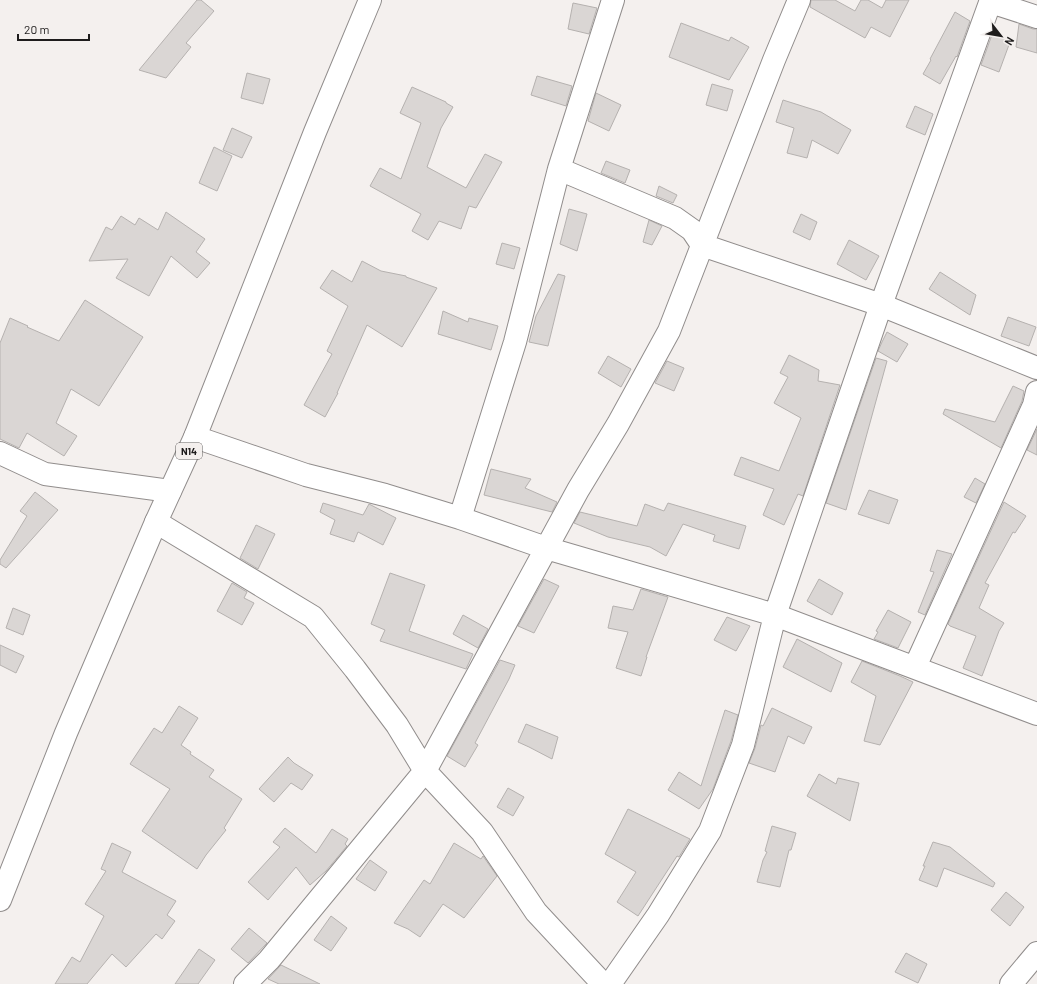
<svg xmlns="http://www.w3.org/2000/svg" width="1037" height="984" viewBox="0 0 1037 984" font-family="Barlow,sans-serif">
	<rect width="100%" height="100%" fill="#f4f0ee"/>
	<!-- building -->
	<path fill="#dad6d4" stroke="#b5b1af" d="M 197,0 L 201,0 L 214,11 L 186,43 L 191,47 L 166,78 L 139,70 Z
		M 811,0 L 835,0 L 855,11 L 861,0 L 868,0 L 882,8 L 886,0 L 909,0 L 890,37 L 871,27 L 865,38 L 810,7 Z
		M 573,3 L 597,8 L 589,34 L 568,29 Z
		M 955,12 L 970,21 L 957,57 L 956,56 L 940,84 L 923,74 L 931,60 L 930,59 Z
		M 681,23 L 729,41 L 731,37 L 749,47 L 729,80 L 669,57 Z
		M 1019,24 L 1033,29 L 1037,29 L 1037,53 L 1016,47 Z
		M 993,32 L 1010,42 L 999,72 L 981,65 Z
		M 247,73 L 270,79 L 263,104 L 241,98 Z
		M 537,76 L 572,86 L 566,106 L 531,95 Z
		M 712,84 L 733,90 L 727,111 L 706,105 Z
		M 412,87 L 446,102 L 446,103 L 453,107 L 441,128 L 427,167 L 466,188 L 485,154 L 502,162 L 476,208 L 469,206 L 461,229 L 439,221 L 428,240 L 412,231 L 421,214 L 370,186 L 380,168 L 401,179 L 421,123 L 400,113 Z
		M 596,93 L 621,105 L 609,131 L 588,121 Z
		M 783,100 L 821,112 L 851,130 L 838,154 L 812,140 L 807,158 L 787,153 L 794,128 L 776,122 Z
		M 915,106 L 933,114 L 925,135 L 906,127 Z
		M 232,128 L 252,137 L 242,158 L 223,150 Z
		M 214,147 L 232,156 L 217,191 L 199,183 Z
		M 606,161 L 630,170 L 625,183 L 601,173 Z
		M 659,186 L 677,195 L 673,203 L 656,196 Z
		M 569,209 L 587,214 L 577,251 L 560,244 Z
		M 166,212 L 205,239 L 196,252 L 210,263 L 197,278 L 171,256 L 149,296 L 116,278 L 128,259 L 89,261 L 106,227 L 112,230 L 121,216 L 135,225 L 139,218 L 158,230 Z
		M 801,214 L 817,222 L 810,240 L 793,232 Z
		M 649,220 L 662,226 L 652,245 L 643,242 Z
		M 849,240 L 879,256 L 866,280 L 837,264 Z
		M 502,243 L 520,248 L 514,269 L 496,264 Z
		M 362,261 L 381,271 L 406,276 L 406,277 L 437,288 L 402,347 L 367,325 L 337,393 L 338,393 L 325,417 L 304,405 L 332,354 L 327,351 L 348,306 L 320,288 L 332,270 L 352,282 Z
		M 940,272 L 976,295 L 970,315 L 929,289 Z
		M 558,274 L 565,276 L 548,346 L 529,342 L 536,316 Z
		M 85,300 L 143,337 L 99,406 L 71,389 L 56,423 L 77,436 L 64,456 L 27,433 L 19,448 L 0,439 L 0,343 L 10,318 L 28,326 L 27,327 L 59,341 Z
		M 443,311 L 468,322 L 469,318 L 498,326 L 491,350 L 438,334 Z
		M 1008,317 L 1036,327 L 1029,346 L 1001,336 Z
		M 887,332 L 908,344 L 897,362 L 878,351 L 882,342 Z
		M 789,355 L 819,370 L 818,381 L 840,385 L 803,496 L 798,494 L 784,525 L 763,515 L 774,489 L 734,475 L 741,457 L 779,471 L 801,418 L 774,403 L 788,377 L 780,373 Z
		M 608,356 L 631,369 L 621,387 L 598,373 Z
		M 876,358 L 887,361 L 846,510 L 826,503 Z
		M 667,361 L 684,368 L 674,391 L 655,383 Z
		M 1013,386 L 1024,391 L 1022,401 L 1001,448 L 943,414 L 945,409 L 995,422 Z
		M 1037,429 L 1037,455 L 1027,450 Z
		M 491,469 L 531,479 L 525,488 L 557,502 L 552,512 L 484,495 Z
		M 975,478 L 985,484 L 976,503 L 964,497 Z
		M 869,490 L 898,500 L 889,524 L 858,514 Z
		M 35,492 L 58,510 L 6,568 L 0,564 L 0,560 L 27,516 L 20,511 Z
		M 1004,502 L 1026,516 L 1015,533 L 1013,532 L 985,583 L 989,585 L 979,608 L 1004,623 L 999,631 L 982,676 L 963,668 L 976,636 L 950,626 L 948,624 Z
		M 323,503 L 363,515 L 369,504 L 396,518 L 383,545 L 358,532 L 354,542 L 330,534 L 335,520 L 320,512 Z
		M 668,503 L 746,526 L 739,549 L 713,541 L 715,535 L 683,524 L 666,556 L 650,547 L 608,537 L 574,523 L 580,512 L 637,526 L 645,504 L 664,511 Z
		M 256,525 L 275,534 L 258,569 L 240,558 Z
		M 937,550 L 952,554 L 925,615 L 918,612 L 934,572 L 930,571 Z
		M 390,573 L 425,585 L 409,631 L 473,654 L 466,669 L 380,641 L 385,630 L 371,624 Z
		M 544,579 L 559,586 L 534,633 L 518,626 Z
		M 819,579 L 843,593 L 832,615 L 807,601 Z
		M 232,583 L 247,592 L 244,598 L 254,603 L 242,625 L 217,611 Z
		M 641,589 L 668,597 L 646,657 L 647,657 L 641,676 L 616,668 L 628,632 L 608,628 L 613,606 L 633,610 Z
		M 13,608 L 30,615 L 23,635 L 6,628 Z
		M 888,610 L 911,622 L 898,648 L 874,639 L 878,632 L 876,631 Z
		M 463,615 L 488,629 L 478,648 L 453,634 Z
		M 727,617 L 750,626 L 736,651 L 714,640 Z
		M 797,639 L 842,663 L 831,692 L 783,667 Z
		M 0,645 L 24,656 L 16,673 L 0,665 Z
		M 500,660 L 515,665 L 509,679 L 475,743 L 478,745 L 465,767 L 447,756 Z
		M 862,661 L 900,676 L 913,682 L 880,745 L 864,741 L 876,696 L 851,682 Z
		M 179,706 L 198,718 L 181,745 L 191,752 L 190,754 L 214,770 L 209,777 L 242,799 L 224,828 L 226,830 L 206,855 L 197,869 L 142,831 L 170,789 L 130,764 L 154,728 L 162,733 Z
		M 772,708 L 812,727 L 804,744 L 788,736 L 775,772 L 749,763 L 755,748 L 761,725 L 763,726 Z
		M 725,710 L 738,715 L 731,741 L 713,789 L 699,809 L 668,790 L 679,772 L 701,786 Z
		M 526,724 L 558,737 L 552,759 L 529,747 L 518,742 Z
		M 288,757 L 294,763 L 313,775 L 302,790 L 291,783 L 274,802 L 259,789 Z
		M 819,774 L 836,784 L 838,778 L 859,783 L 850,821 L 807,796 Z
		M 508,788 L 524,797 L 513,816 L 497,807 Z
		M 628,809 L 690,839 L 679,857 L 677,856 L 638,916 L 617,902 L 636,872 L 605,854 Z
		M 772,826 L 796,833 L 791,850 L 789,850 L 780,887 L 757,882 L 763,860 L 767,852 L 765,851 Z
		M 285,828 L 316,853 L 332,829 L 348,839 L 345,844 L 347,846 L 326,871 L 310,885 L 296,867 L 268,900 L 248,882 L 280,847 L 273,842 Z
		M 933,842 L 950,847 L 995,883 L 993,887 L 944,868 L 937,887 L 919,880 L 925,866 L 923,866 Z
		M 112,843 L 131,852 L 122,872 L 176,901 L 167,915 L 175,921 L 162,939 L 156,934 L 126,967 L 112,954 L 87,984 L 55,984 L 72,957 L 80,962 L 104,916 L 85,904 L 106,871 L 101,869 Z
		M 454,843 L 481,859 L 483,856 L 497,876 L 464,918 L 443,904 L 420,937 L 408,929 L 394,923 L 424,880 L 430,884 Z
		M 370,860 L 387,872 L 375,891 L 356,879 Z
		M 1006,892 L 1024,907 L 1010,926 L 991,910 Z
		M 331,916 L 347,928 L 331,951 L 314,940 Z
		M 249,928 L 267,943 L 248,963 L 231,949 Z
		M 199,949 L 215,960 L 198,984 L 175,984 Z
		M 906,953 L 927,964 L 918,983 L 895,972 Z
		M 281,965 L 320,984 L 279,984 L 268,979 Z"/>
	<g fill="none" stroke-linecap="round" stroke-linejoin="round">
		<defs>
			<path id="minor" d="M 991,2 L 1037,17
				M 559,169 L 675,218 L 692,230 L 702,245 L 881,305 L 1037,368
				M 195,437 L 306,475 L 385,495 L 460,518 L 546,548 L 775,615 L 1037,714
				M 0,453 L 45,474 L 170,491
				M 460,518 L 515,342 L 559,169 L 613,0
				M 156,522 L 313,617 L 355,669 L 397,725 L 425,771 L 482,832 L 536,912 L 603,984
				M 915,667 L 1034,405 L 1037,392
				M 245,984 L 269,960 L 425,771 L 578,490 L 618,424 L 669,331 L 774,60 L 799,0
				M 610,984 L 658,915 L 710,831 L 743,745 L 775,615 L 881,305 L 991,0
				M 1011,984 L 1037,953"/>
			<path id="primary" d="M 0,900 L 66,733 L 156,522 L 195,437 L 315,132 L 370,0"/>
		</defs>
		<!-- minor casing -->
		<use href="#minor" stroke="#918d8c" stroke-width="24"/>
		<!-- primary casing -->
		<use href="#primary" stroke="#918d8c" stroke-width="24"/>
		<!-- minor -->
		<use href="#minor" stroke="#fff" stroke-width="22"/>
		<!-- primary -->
		<use href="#primary" stroke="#fff" stroke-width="22"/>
	</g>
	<g text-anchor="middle" stroke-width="3" stroke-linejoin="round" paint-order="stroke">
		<!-- shield labels -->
		<rect fill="#f4f0ee" stroke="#5e5c5b" stroke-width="1" x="176" y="443" width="26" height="16" rx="3"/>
		<g font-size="10" font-weight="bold" fill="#1e1c1c">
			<text x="189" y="455">N14</text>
		</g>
	</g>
	<!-- north arrow -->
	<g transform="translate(1001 36) rotate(121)" stroke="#f4f0ee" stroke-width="3" paint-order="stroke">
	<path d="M0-3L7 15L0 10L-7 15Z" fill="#1e1c1c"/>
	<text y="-6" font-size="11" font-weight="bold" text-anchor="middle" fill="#1e1c1c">N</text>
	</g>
	<!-- scale -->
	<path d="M18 34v6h71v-6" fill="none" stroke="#1e1c1c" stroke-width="2"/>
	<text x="24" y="34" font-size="12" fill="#1e1c1c" stroke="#f4f0ee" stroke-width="3" paint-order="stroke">20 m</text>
</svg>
